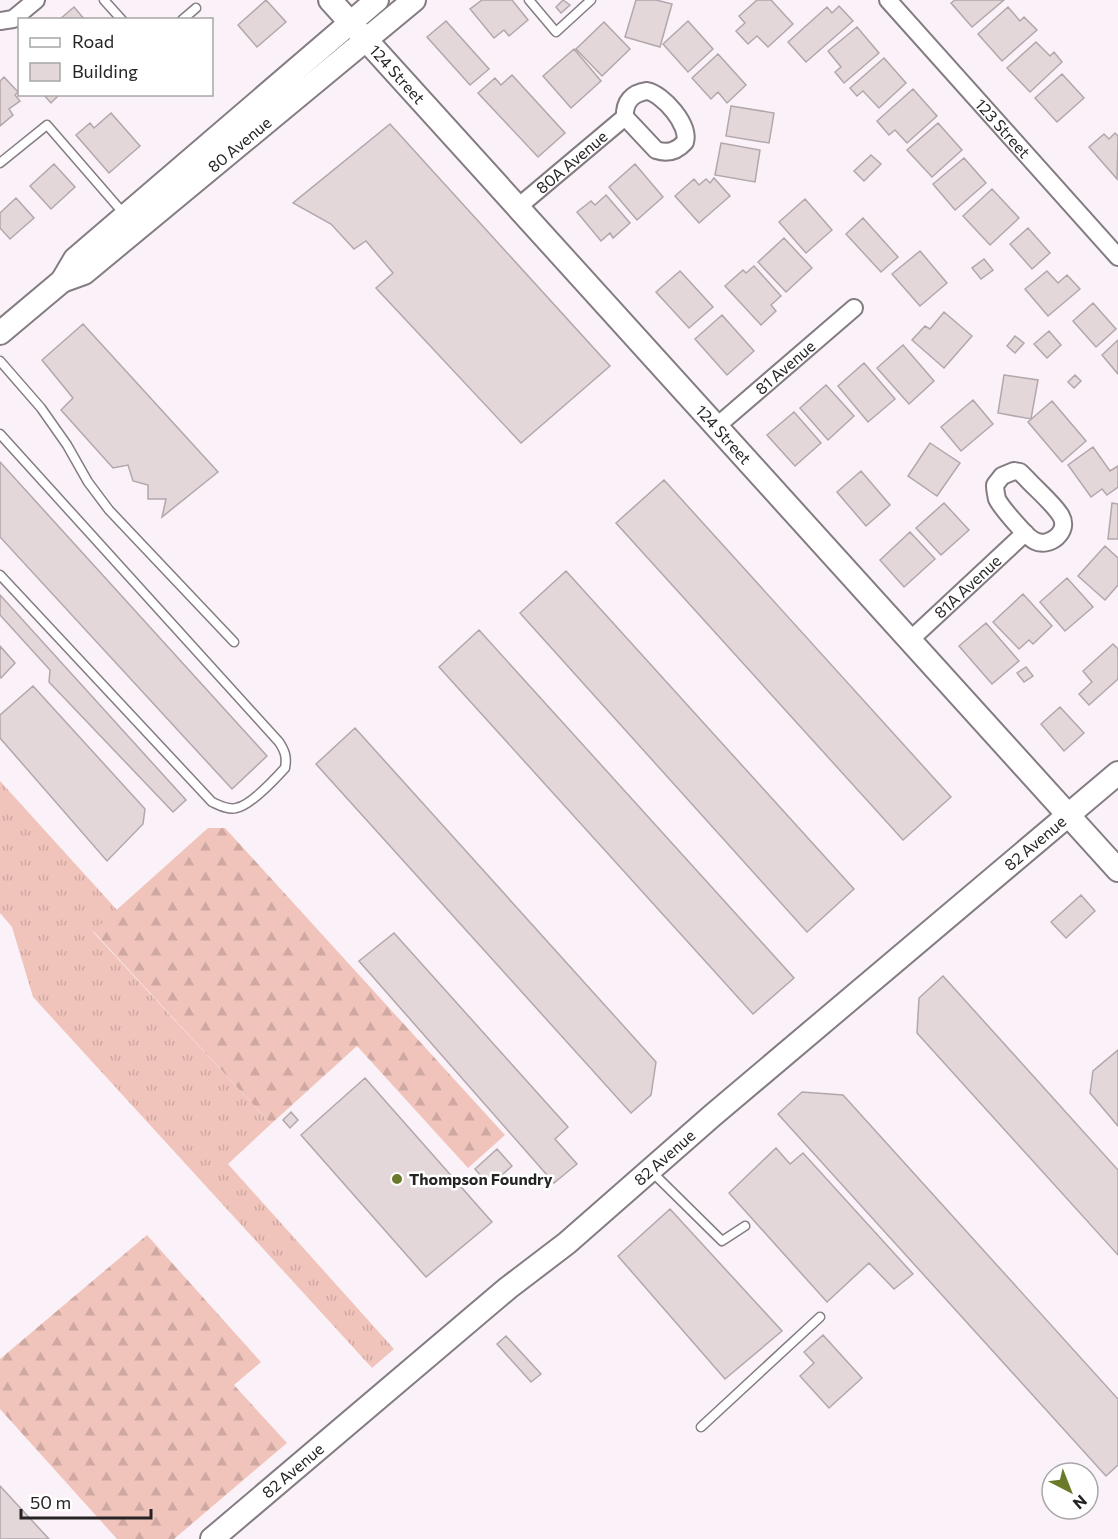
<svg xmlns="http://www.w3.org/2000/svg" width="1118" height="1539" viewBox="0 0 1118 1539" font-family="Commissioner,sans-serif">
	<defs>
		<pattern id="grass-tufts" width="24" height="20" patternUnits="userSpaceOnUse" patternTransform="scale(1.5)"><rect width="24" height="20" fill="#f0c4bb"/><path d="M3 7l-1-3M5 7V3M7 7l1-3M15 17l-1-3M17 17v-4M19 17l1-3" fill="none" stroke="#cea8a1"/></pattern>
		<pattern id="forest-firs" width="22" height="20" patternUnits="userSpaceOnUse" patternTransform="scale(1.5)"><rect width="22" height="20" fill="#f0c4bb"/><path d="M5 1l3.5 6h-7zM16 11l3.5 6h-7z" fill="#cea8a1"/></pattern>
	</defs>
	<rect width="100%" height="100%" fill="#fbf2f9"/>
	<!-- grass -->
	<path fill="url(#grass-tufts)" d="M 0,781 L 117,910 L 93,932 L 271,1124 L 228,1164 L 394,1349 L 372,1368 L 33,997 L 12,927 L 0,913 Z"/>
	<!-- forest -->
	<path fill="url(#forest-firs)" d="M 208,828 L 225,828 L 505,1135 L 468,1168 L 357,1046 L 271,1124 L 93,931 Z
		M 147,1235 L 261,1362 L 234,1385 L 287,1443 L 174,1539 L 117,1539 L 0,1409 L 0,1359 Z"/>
	<!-- building -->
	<path fill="#e3d7da" stroke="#b2a7aa" stroke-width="1.5" d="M 266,0 L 286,22 L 257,47 L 238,25 Z
		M 482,0 L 512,0 L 528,20 L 509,36 L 504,30 L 494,38 L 470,9 Z
		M 563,0 L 570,5 L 561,13 L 556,7 Z
		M 636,0 L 656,0 L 672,4 L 660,47 L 625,37 Z
		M 757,0 L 771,0 L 793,24 L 768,47 L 757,36 L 748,44 L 736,31 L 745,23 L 739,16 Z
		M 955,0 L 1004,0 L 972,27 L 951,3 Z
		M 839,6 L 853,21 L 806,62 L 788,42 L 827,7 L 832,13 Z
		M 74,7 L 85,20 L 59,20 Z
		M 1008,7 L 1020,21 L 1024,17 L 1037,30 L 1002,61 L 978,34 Z
		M 446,21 L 489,69 L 470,85 L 427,37 Z
		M 688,21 L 713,49 L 688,72 L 663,44 Z
		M 604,22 L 630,49 L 602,76 L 576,49 Z
		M 857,27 L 879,53 L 844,83 L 835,72 L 841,67 L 828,51 Z
		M 1036,42 L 1050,56 L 1054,52 L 1062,62 L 1030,92 L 1007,68 Z
		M 574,49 L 601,81 L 571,108 L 543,76 Z
		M 718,54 L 746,85 L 727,103 L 718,92 L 711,99 L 692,78 Z
		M 884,58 L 906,83 L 879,108 L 863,91 L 857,96 L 850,88 Z
		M 1062,74 L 1084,98 L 1057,122 L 1035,98 Z
		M 512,75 L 565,133 L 538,157 L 478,93 L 495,78 L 501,85 Z
		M 4,77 L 18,92 L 15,95 L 20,101 L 9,109 L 13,115 L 0,126 L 0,81 Z
		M 913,89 L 937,116 L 907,143 L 895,130 L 889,135 L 877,121 Z
		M 43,94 L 60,94 L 51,103 Z
		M 731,106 L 774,113 L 769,143 L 726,136 Z
		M 111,113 L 140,146 L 109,173 L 76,135 L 90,123 L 94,128 Z
		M 938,123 L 962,150 L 932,177 L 907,150 Z
		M 390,124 L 610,366 L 521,443 L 376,288 L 393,273 L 366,241 L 354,249 L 331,224 L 293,203 Z
		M 1115,133 L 1118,136 L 1117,179 L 1089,147 L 1104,134 L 1109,139 Z
		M 721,143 L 760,150 L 755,182 L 715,175 Z
		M 871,155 L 881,164 L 864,181 L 854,171 Z
		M 964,158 L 986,183 L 955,210 L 933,184 Z
		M 54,164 L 75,187 L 51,209 L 30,186 Z
		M 635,164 L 663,197 L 637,220 L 609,187 Z
		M 714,178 L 730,196 L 699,223 L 675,196 L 694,179 L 699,185 L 706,179 L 710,183 Z
		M 992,189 L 1019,218 L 990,245 L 963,216 Z
		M 606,195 L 630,223 L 613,238 L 610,233 L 601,241 L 577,212 L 591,201 L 595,205 Z
		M 16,198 L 34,218 L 10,239 L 0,228 L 0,213 Z
		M 805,199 L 832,230 L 806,253 L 779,222 Z
		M 863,218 L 898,257 L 881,272 L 846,234 Z
		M 1028,228 L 1050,253 L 1032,269 L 1010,244 Z
		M 784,238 L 812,268 L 786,292 L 758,262 Z
		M 920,251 L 947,283 L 920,306 L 892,274 Z
		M 984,259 L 993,270 L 981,279 L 972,268 Z
		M 754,266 L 781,296 L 771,305 L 776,311 L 761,325 L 725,286 L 743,270 L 746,273 Z
		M 680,271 L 713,307 L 689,328 L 656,292 Z
		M 1047,271 L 1058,283 L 1067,275 L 1080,289 L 1048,316 L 1025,289 Z
		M 1093,303 L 1116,329 L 1096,347 L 1073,321 Z
		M 944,312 L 972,336 L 944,368 L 912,340 L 925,326 L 930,329 Z
		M 722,315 L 754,351 L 727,375 L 695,339 Z
		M 83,324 L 218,472 L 162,517 L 166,499 L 148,499 L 148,485 L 133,481 L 128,465 L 113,468 L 61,410 L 73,398 L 42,360 Z
		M 1049,331 L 1061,345 L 1047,358 L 1034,344 Z
		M 1015,336 L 1024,343 L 1015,353 L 1007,346 Z
		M 1118,340 L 1118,374 L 1102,355 Z
		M 903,345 L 934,381 L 909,404 L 877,368 Z
		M 864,363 L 895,399 L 868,422 L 838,386 Z
		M 1004,375 L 1038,380 L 1031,419 L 998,413 Z
		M 1075,375 L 1081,381 L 1074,388 L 1068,382 Z
		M 826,385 L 854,416 L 828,440 L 800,408 Z
		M 973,400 L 993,424 L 961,451 L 941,427 Z
		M 1052,401 L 1086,441 L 1062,462 L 1028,422 Z
		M 794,412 L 821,443 L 795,466 L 767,435 Z
		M 930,443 L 960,463 L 937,496 L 908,476 Z
		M 1093,447 L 1110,471 L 1118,466 L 1118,487 L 1107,495 L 1102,489 L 1091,497 L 1068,465 Z
		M 0,462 L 267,756 L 232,789 L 0,537 Z
		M 861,471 L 890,505 L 866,526 L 837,492 Z
		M 664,480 L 951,797 L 903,840 L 616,523 Z
		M 944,503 L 969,530 L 941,555 L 916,528 Z
		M 1112,503 L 1118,504 L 1118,539 L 1108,539 Z
		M 910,532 L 935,559 L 904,587 L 880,560 Z
		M 1105,546 L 1118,558 L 1118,585 L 1105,600 L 1078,576 Z
		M 566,571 L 854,889 L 807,932 L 520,613 Z
		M 1067,578 L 1093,607 L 1065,631 L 1040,602 Z
		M 1023,594 L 1052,626 L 1033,644 L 1029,640 L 1019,649 L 993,622 Z
		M 0,595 L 186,800 L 173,812 L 49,682 L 50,670 L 0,615 Z
		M 986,623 L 1019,661 L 992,684 L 959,646 Z
		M 479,630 L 794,978 L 753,1014 L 439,667 Z
		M 1113,644 L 1118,649 L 1118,679 L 1089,705 L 1079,694 L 1092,682 L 1083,671 Z
		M 0,646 L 15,663 L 1,678 L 0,677 Z
		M 1026,667 L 1033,676 L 1024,682 L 1017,673 Z
		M 33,686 L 145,809 L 143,824 L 107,861 L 0,738 L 0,715 Z
		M 1060,707 L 1084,733 L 1064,751 L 1041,724 Z
		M 355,728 L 656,1062 L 651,1095 L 631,1113 L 316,764 Z
		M 1081,895 L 1095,911 L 1066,938 L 1051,922 Z
		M 394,933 L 568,1127 L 555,1139 L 577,1164 L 554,1183 L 359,961 Z
		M 943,976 L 1118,1170 L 1118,1255 L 917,1033 L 919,998 Z
		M 1118,1050 L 1118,1126 L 1090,1093 L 1093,1071 Z
		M 365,1078 L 492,1222 L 426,1277 L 301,1135 Z
		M 802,1092 L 843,1095 L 1118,1399 L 1118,1465 L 1106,1476 L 778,1114 Z
		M 291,1112 L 298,1120 L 290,1128 L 283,1120 Z
		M 776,1148 L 790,1164 L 803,1153 L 913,1274 L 894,1289 L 869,1263 L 827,1302 L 729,1193 Z
		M 497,1149 L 512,1166 L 490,1186 L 475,1169 Z
		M 670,1209 L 782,1331 L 725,1379 L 618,1256 Z
		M 823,1335 L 862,1378 L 829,1408 L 800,1376 L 814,1363 L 804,1352 Z
		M 506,1336 L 541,1374 L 531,1382 L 497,1344 Z
		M 0,1486 L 49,1539 L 0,1539 Z"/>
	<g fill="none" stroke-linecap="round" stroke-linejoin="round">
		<defs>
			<path id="lane" d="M 104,0 L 122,20
				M 529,0 L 556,32 L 591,0
				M 182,20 L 196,8
				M 0,163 L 47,125 L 125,215
				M 0,361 L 41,408 L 67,445 L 88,482 L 109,510 L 234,642
				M 0,434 L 279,742 C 285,751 287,757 285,768 C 275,779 250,806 236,808 C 228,810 219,805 212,802 L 0,575
				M 650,1170 L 722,1241 L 745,1226
				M 701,1427 L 820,1317"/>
			<g id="street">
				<path id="s1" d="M 888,0 L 1118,257"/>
				<path d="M 0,21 L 13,19 L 36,0"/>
				<path d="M 647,91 C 663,94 690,125 685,142 C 677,151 668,154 656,150 L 625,117 C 624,102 632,93 647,91 Z"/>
				<path id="s2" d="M 518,207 L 625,117"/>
				<path id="s3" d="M 717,426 L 854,308"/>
				<path d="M 1014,471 L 1020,472 L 1026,478 C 1036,489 1054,504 1061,516 C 1070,532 1049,548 1035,541 C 1027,538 1001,507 997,499 C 996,494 995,490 995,485 L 1002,476 Z"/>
				<path id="s4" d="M 909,641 L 1025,533"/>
			</g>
			<g id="secondary">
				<path id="s5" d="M 330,0 L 1118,870"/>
				<path d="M 62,281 L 75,259 L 377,0"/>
				<path id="s6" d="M 0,333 L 62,281 L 84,273 L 414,0"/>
				<path id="s7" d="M 212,1539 L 508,1288 L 567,1243 L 713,1115 L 1118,773"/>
			</g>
		</defs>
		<!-- lane casing -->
		<use href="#lane" stroke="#847c82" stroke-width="11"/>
		<!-- street casing -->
		<use href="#street" stroke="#847c82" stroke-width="20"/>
		<!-- secondary casing -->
		<use href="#secondary" stroke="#847c82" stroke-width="26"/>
		<!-- lane -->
		<use href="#lane" stroke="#fff" stroke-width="8"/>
		<!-- street -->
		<use href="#street" stroke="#fff" stroke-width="16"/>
		<!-- secondary -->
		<use href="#secondary" stroke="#fff" stroke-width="22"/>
	</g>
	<!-- markers -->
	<circle fill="#697b2a" stroke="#fff" stroke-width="2" cx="397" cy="1179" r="6"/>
	<g text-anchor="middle" stroke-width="5" stroke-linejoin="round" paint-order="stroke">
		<!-- street labels -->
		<g font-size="16" fill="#262325" stroke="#fff">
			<text dy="6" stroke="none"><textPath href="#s5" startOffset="100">124 Street</textPath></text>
			<text dy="6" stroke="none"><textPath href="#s1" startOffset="172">123 Street</textPath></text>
			<text dy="6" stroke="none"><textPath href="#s6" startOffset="306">80 Avenue</textPath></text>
			<text dy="6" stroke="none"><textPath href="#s2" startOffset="70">80A Avenue</textPath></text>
			<text dy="6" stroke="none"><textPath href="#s3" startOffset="90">81 Avenue</textPath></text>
			<text dy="6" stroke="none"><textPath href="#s5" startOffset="586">124 Street</textPath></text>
			<text dy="6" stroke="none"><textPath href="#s4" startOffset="80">81A Avenue</textPath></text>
			<text dy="6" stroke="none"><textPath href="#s7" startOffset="1078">82 Avenue</textPath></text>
			<text dy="6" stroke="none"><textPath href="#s7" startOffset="592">82 Avenue</textPath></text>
			<text dy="6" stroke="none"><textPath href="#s7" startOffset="106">82 Avenue</textPath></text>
		</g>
		<!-- poi labels -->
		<g font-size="16" font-weight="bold" fill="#262325" stroke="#fff" text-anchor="start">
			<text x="409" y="1185">Thompson Foundry</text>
		</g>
	</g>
	<!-- legend -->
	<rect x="18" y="18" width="195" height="78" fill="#ffffff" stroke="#a8a7a8" stroke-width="1.5"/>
	<rect x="30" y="38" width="30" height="9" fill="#ffffff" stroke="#a8a7a8" stroke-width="1.5"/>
	<text x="72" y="48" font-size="18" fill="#262325">Road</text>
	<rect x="30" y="63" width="30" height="18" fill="#e3d7da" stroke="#a8a7a8" stroke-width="1.5"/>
	<text x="72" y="78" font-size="18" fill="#262325">Building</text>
	<!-- north arrow -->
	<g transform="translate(1070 1491) rotate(138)"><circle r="28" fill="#ffffff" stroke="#a8a7a8" stroke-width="1.5"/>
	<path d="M0-4.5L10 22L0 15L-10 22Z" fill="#697b2a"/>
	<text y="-9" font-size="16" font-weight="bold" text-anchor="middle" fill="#262325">N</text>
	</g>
	<!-- scale -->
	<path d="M21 1509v9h130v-9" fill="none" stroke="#262325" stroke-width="3"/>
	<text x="30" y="1509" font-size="18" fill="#262325" stroke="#ffffff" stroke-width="4.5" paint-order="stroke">50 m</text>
</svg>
